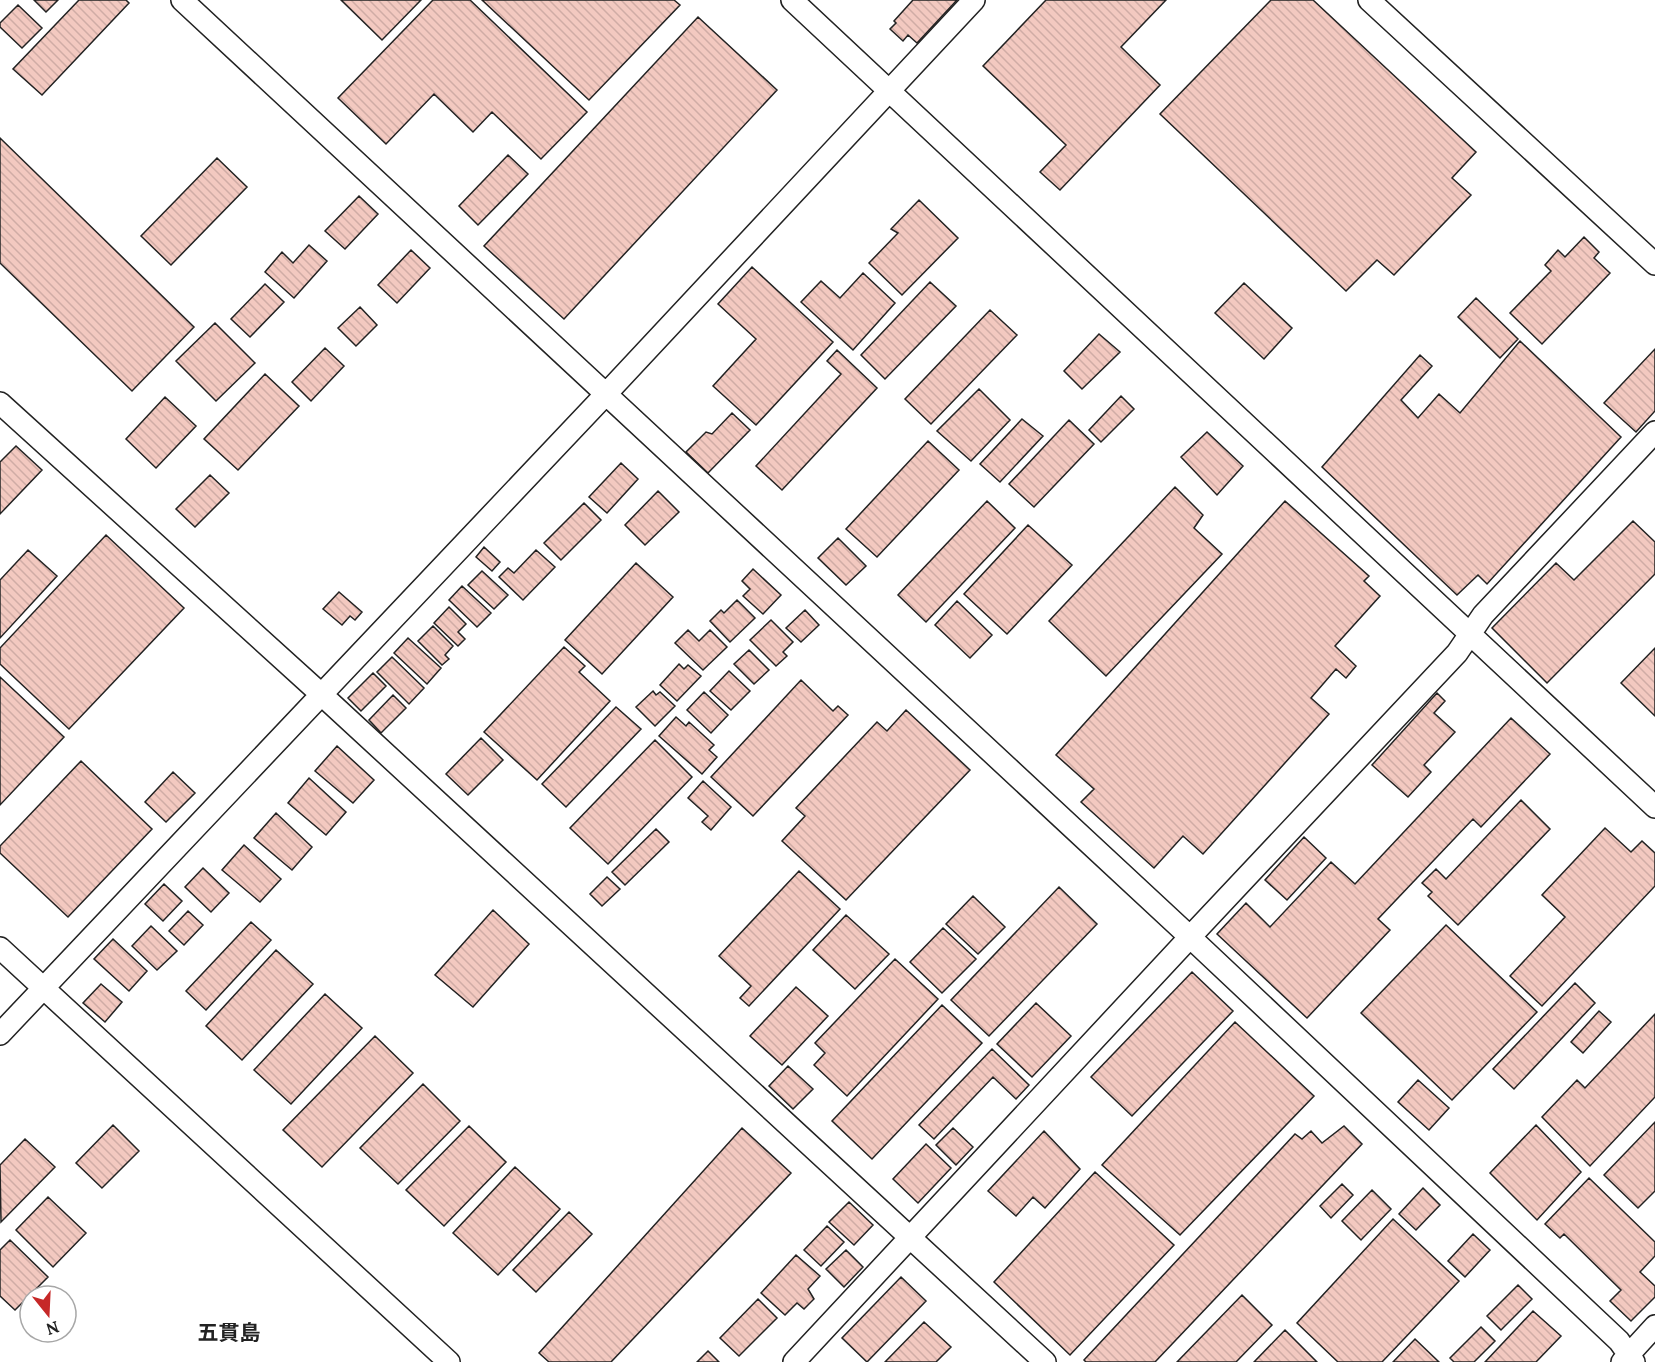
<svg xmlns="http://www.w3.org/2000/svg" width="1655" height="1362" viewBox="0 0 1655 1362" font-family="Lora,'Noto Sans JP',serif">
	<defs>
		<pattern id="building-back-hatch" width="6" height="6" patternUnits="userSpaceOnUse" patternTransform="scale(1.5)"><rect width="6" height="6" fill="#f3c9c0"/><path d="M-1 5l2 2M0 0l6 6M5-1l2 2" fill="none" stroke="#d0aca5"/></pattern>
	</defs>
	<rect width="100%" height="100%" fill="#fff"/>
	<!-- building -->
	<path fill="url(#building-back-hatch)" stroke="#222" stroke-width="1.5" d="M 34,0 L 58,0 L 46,12 Z
		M 79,0 L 126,0 L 129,3 L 42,95 L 13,69 Z
		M 341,0 L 421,0 L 382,40 Z
		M 433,0 L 470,0 L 587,112 L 541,159 L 492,112 L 473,132 L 434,94 L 386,144 L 338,98 Z
		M 482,0 L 674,0 L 680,5 L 589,100 Z
		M 913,0 L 957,0 L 917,43 L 908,35 L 903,41 L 890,29 L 896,23 L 894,21 Z
		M 1046,0 L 1166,0 L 1121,47 L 1160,85 L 1060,190 L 1040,172 L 1066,145 L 983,66 Z
		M 1271,0 L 1313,0 L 1476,152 L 1452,178 L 1471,195 L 1394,275 L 1377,260 L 1346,291 L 1160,114 Z
		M 18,5 L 42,28 L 22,48 L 0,27 L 0,23 Z
		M 698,17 L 777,90 L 564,319 L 484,246 Z
		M 0,138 L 194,327 L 132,391 L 0,263 Z
		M 508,155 L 528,174 L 478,225 L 459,206 Z
		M 217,158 L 247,187 L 171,265 L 141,236 Z
		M 359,196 L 378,214 L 345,249 L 325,231 Z
		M 919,200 L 958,238 L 902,295 L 869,263 L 898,233 L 891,229 Z
		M 1584,237 L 1599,252 L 1594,258 L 1610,273 L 1542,344 L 1510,313 L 1551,271 L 1545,265 L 1558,250 L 1565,257 Z
		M 309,245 L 327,261 L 294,298 L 265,272 L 282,252 L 293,263 Z
		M 411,250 L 430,268 L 397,303 L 378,285 Z
		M 752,267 L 833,342 L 756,425 L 713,386 L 756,339 L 718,304 Z
		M 863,273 L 895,303 L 853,350 L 801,302 L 821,281 L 840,298 Z
		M 930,282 L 956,306 L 885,379 L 861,355 Z
		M 1244,283 L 1292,328 L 1264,359 L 1215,313 Z
		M 265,284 L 284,302 L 250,337 L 231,319 Z
		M 1476,298 L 1518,339 L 1500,358 L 1458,317 Z
		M 360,307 L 377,325 L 356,346 L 338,328 Z
		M 990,310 L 1017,335 L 931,424 L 905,399 Z
		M 215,323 L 255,363 L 216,401 L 176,361 Z
		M 1099,334 L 1120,352 L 1082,389 L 1064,371 Z
		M 1520,341 L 1621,437 L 1487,584 L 1478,575 L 1457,595 L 1322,467 L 1420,355 L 1432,366 L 1401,400 L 1418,418 L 1439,394 L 1460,413 Z
		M 325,348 L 344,366 L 311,401 L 292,382 Z
		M 1655,349 L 1655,411 L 1636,432 L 1604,403 Z
		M 837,350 L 877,388 L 782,490 L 756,466 L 841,374 L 827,361 Z
		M 265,374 L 299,406 L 238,470 L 204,439 Z
		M 979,389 L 1010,420 L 971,461 L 937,431 Z
		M 1121,396 L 1134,409 L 1101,442 L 1089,430 Z
		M 165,397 L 196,426 L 156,468 L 126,439 Z
		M 732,413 L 750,430 L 708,473 L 686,452 L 706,432 L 712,434 Z
		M 1022,419 L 1043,436 L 1000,482 L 980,464 Z
		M 1069,420 L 1094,444 L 1034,507 L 1009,484 Z
		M 1207,432 L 1243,466 L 1217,495 L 1181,457 Z
		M 928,441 L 959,470 L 877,557 L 846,529 Z
		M 16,446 L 42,470 L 0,514 L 0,462 Z
		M 621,463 L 638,479 L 607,513 L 589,497 Z
		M 210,475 L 229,493 L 195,527 L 176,509 Z
		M 1175,487 L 1203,515 L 1194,528 L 1222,554 L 1106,676 L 1049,621 Z
		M 658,491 L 679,512 L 645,545 L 625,525 Z
		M 987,501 L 1015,528 L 926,622 L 898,595 Z
		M 1285,501 L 1369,576 L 1364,581 L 1380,596 L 1335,646 L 1356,666 L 1346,678 L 1336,669 L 1311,698 L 1329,714 L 1203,854 L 1183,836 L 1154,868 L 1081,802 L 1094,789 L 1056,755 Z
		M 584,503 L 601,520 L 561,560 L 544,543 Z
		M 1633,521 L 1655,542 L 1655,574 L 1547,683 L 1492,628 L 1556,563 L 1574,580 Z
		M 1028,525 L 1072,565 L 1007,634 L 964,594 Z
		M 106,535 L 184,608 L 69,729 L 0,664 L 0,648 Z
		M 838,538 L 866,566 L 846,585 L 818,558 Z
		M 484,547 L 500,562 L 492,571 L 476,557 Z
		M 28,550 L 57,576 L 0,638 L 0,580 Z
		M 536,550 L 555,567 L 523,600 L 499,577 L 508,568 L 514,573 Z
		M 636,563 L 673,597 L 602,674 L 565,640 Z
		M 753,569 L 781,595 L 763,614 L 743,596 L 750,589 L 742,581 Z
		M 482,571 L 508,595 L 494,609 L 468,585 Z
		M 462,586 L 491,613 L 477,627 L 449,600 Z
		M 339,592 L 362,612 L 355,620 L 350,616 L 342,625 L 323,609 Z
		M 737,600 L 755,618 L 730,642 L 710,621 L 721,610 L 724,613 Z
		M 957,601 L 992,635 L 970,658 L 935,625 Z
		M 449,607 L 466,624 L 458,632 L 465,639 L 458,646 L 434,623 Z
		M 805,610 L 819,625 L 801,642 L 786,628 Z
		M 771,620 L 793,642 L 783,652 L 787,656 L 776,666 L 750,640 Z
		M 433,626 L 453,646 L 445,655 L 449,659 L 442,665 L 418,641 Z
		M 688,630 L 699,641 L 710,630 L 727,647 L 703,670 L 675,643 Z
		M 408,638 L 441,668 L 427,684 L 394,653 Z
		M 564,647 L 585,666 L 579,672 L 610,701 L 537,780 L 484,732 Z
		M 1655,648 L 1655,716 L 1621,683 Z
		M 749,650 L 769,670 L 754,684 L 734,664 Z
		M 392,657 L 424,688 L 409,704 L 377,672 Z
		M 679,664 L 684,669 L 688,665 L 701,676 L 677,701 L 660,685 Z
		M 729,671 L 750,691 L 731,710 L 710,691 Z
		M 373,673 L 386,686 L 361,711 L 348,698 Z
		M 0,677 L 64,737 L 0,805 Z
		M 801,680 L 833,711 L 838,706 L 848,715 L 753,816 L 711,777 Z
		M 653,691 L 656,695 L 660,692 L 675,706 L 655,726 L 636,707 Z
		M 704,692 L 728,715 L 711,733 L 687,710 Z
		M 1437,693 L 1445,701 L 1434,713 L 1455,732 L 1424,765 L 1431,772 L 1408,797 L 1372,765 Z
		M 393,695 L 406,708 L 381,733 L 369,720 Z
		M 616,707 L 641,729 L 566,807 L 542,784 Z
		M 906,710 L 970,770 L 846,900 L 782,841 L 805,816 L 796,808 L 877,722 L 887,731 Z
		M 676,717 L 686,726 L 689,722 L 714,745 L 709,750 L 717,757 L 702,774 L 659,736 Z
		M 1511,718 L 1550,754 L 1481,827 L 1473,819 L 1378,919 L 1390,930 L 1307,1018 L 1217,934 L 1246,903 L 1270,927 L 1331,862 L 1355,884 Z
		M 481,738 L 503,760 L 468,795 L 446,774 Z
		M 655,740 L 692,777 L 608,864 L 570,828 Z
		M 337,746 L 374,780 L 353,803 L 315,771 Z
		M 81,761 L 152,829 L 68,917 L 0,853 L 0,846 Z
		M 173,772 L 195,793 L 166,822 L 145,802 Z
		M 309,778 L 346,812 L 326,835 L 288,803 Z
		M 703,781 L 731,807 L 711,830 L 702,822 L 708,816 L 688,798 Z
		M 1521,800 L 1550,829 L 1458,925 L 1428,896 L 1432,892 L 1422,883 L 1436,869 L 1446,879 Z
		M 276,813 L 312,847 L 292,870 L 254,838 Z
		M 1605,828 L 1631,852 L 1642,841 L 1655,853 L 1655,886 L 1542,1006 L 1510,976 L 1565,917 L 1542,895 Z
		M 656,829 L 669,842 L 625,885 L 612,872 Z
		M 1304,837 L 1326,858 L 1287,900 L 1265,880 Z
		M 244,845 L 281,879 L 260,902 L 222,870 Z
		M 203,868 L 229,893 L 211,912 L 185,887 Z
		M 799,871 L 840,909 L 749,1006 L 740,998 L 751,986 L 719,956 Z
		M 607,877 L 620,889 L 602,906 L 590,894 Z
		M 164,884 L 182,901 L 163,921 L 145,904 Z
		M 1059,887 L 1097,924 L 989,1036 L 951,1000 Z
		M 973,896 L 1005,927 L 978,954 L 946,924 Z
		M 493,910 L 529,944 L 473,1007 L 435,975 Z
		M 188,911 L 203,925 L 184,945 L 169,931 Z
		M 846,915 L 889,954 L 855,989 L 813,950 Z
		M 251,922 L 271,940 L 206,1010 L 186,991 Z
		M 1446,925 L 1537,1012 L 1452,1100 L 1361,1013 Z
		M 151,926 L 177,951 L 157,970 L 132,946 Z
		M 943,928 L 976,959 L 942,993 L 910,962 Z
		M 113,939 L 147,971 L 129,991 L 94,959 Z
		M 276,950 L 313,984 L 242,1060 L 206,1026 Z
		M 895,959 L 938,999 L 847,1096 L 814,1065 L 825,1053 L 815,1043 Z
		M 1192,972 L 1233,1011 L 1132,1116 L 1091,1077 Z
		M 1575,983 L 1595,1003 L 1514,1089 L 1493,1069 Z
		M 101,984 L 122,1002 L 105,1022 L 83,1003 Z
		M 796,987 L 828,1016 L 782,1065 L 750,1036 Z
		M 325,994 L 362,1028 L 291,1104 L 254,1070 Z
		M 1036,1003 L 1071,1036 L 1032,1077 L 997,1044 Z
		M 942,1005 L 982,1043 L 872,1159 L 832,1121 Z
		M 1599,1011 L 1611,1022 L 1583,1053 L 1571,1042 Z
		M 1655,1014 L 1655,1097 L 1590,1166 L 1542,1117 L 1577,1080 L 1585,1088 Z
		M 1235,1022 L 1314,1096 L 1180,1235 L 1102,1165 Z
		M 375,1036 L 413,1073 L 322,1167 L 283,1130 Z
		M 992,1049 L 1029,1085 L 1016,1099 L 993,1077 L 934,1139 L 919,1125 Z
		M 788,1066 L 813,1089 L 793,1109 L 769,1086 Z
		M 1418,1080 L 1449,1108 L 1429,1130 L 1398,1102 Z
		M 423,1084 L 460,1121 L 398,1184 L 360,1148 Z
		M 1655,1122 L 1655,1191 L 1638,1208 L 1604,1175 Z
		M 113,1125 L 139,1151 L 102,1188 L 76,1163 Z
		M 1536,1125 L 1581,1172 L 1537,1220 L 1490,1173 Z
		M 469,1126 L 506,1162 L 444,1226 L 406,1190 Z
		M 1344,1126 L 1362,1144 L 1155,1362 L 1086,1362 L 1084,1360 L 1295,1134 L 1302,1139 L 1311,1131 L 1322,1143 Z
		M 742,1128 L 791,1173 L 611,1362 L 549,1362 L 539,1353 Z
		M 953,1128 L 973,1147 L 956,1165 L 936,1145 Z
		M 1044,1131 L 1080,1169 L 1045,1208 L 1033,1197 L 1016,1216 L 988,1191 Z
		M 25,1139 L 55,1167 L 1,1222 L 0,1165 Z
		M 926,1144 L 951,1168 L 918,1203 L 893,1179 Z
		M 515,1167 L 560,1209 L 498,1275 L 453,1233 Z
		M 1095,1172 L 1174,1245 L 1070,1355 L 994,1282 Z
		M 1589,1178 L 1655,1242 L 1655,1256 L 1640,1272 L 1655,1286 L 1655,1297 L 1631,1321 L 1610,1301 L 1621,1290 L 1564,1234 L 1560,1238 L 1545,1224 Z
		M 1342,1184 L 1353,1195 L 1331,1218 L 1320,1206 Z
		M 1423,1188 L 1440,1205 L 1416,1230 L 1399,1214 Z
		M 1372,1190 L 1391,1209 L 1361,1240 L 1342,1221 Z
		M 48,1197 L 86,1233 L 53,1267 L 16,1230 Z
		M 849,1202 L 873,1225 L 854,1245 L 829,1222 Z
		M 569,1212 L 592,1234 L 536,1292 L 513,1270 Z
		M 1393,1219 L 1459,1281 L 1382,1362 L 1338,1362 L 1297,1323 Z
		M 827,1226 L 844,1242 L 821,1266 L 804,1250 Z
		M 1473,1234 L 1490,1250 L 1465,1277 L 1448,1261 Z
		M 10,1240 L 48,1277 L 15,1310 L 0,1296 L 0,1250 Z
		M 846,1250 L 863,1267 L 844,1287 L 826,1269 Z
		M 796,1255 L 820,1276 L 808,1289 L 814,1299 L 804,1309 L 797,1303 L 785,1315 L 761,1293 Z
		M 901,1277 L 926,1301 L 867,1362 L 842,1338 Z
		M 1518,1285 L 1532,1299 L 1501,1330 L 1487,1316 Z
		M 1242,1295 L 1272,1325 L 1236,1362 L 1177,1362 Z
		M 758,1299 L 777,1318 L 739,1356 L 720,1338 Z
		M 1533,1311 L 1561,1336 L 1536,1362 L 1485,1362 Z
		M 924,1322 L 951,1347 L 936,1362 L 885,1362 Z
		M 1481,1327 L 1495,1341 L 1474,1362 L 1454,1362 L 1450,1358 Z
		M 1285,1330 L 1317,1362 L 1254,1362 Z
		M 1415,1339 L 1439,1362 L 1393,1362 Z
		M 708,1351 L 719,1362 L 697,1362 Z"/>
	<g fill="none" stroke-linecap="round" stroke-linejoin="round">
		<defs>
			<path id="street" d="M 182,0 L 1190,937 L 1619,1341 L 1634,1362
				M 792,0 L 1655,807
				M 1369,0 L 1655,264
				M 0,403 L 322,695 L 1045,1362
				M 0,948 L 449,1362
				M 0,1034 L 606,394 L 974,0
				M 794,1362 L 1190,937 L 1457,653 L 1483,615 L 1655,432
				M 1622,1362 L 1655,1326"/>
		</defs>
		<!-- street casing -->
		<use href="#street" stroke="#222" stroke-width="24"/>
		<!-- street -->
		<use href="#street" stroke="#fff" stroke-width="21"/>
	</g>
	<g text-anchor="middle" stroke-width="4.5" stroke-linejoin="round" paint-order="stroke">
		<!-- quarter labels -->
		<g font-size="21" font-weight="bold" fill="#222" stroke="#fff">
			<text x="229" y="1340">五貫島</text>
		</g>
	</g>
	<!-- north arrow -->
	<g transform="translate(48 1314) rotate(162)"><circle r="28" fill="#ffffff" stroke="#a7a7a7" stroke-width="1.5"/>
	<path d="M0-4.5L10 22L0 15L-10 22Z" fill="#c62828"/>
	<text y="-9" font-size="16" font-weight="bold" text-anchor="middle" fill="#222222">N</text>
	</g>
</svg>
